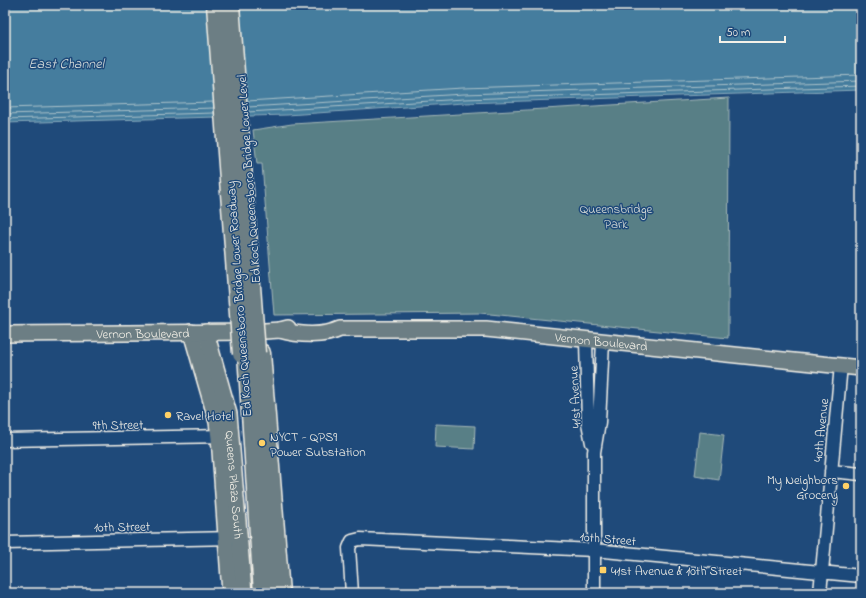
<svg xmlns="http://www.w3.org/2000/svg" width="866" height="598" viewBox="0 0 866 598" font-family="'Indie Flower',sans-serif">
	<rect width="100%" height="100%" fill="#1f4a7a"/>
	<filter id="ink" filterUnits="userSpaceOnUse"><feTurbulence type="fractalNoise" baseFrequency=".025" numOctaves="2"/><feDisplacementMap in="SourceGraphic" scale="8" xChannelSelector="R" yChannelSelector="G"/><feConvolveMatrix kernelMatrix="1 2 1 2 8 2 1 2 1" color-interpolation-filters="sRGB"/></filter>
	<g filter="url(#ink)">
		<!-- green -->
		<path fill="#587f86" stroke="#a6b8b7" d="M 729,98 L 728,338 L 480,313 L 274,315 L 262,164 L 257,164 L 253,130 L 292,124 Z
			M 436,424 L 475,426 L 474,449 L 435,447 Z
			M 700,432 L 724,435 L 719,480 L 695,476 Z"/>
		<!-- water -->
		<path fill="#447d9e" stroke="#8aabbc" d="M 5,5 L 861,5 L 861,90 L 464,103 L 287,115 L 5,123 Z"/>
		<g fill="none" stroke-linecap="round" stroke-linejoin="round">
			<!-- shore -->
			<path stroke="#aec3ca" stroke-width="1" d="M 247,101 L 463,88 L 861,75
				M 248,107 L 464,94 L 861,81
				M 5,108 L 213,102
				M 248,112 L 464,99 L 861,86
				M 5,114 L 214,108
				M 5,119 L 214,113"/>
			<defs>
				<path id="minor" d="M 586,340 L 588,423 L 592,443
					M 5,440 L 227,436
					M 831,471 L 861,474
					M 5,543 L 234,538
					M 352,593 L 349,548 L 352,541 L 360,539 L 594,550 L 861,576
					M 594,593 L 594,452 L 599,422 L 603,342
					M 820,593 L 841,365"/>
				<g id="major">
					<path id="s1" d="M 280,330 C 298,335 323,337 340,329 L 486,329 L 861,368"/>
					<path d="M 191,332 L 217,422 L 219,437 L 230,593"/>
					<path id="s2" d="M 206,332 L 229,414 L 244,593"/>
					<path id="s3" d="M 5,334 L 250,332 L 280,330 L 288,328"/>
				</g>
				<path id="highway" d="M 261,353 L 280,593
					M 247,354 L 263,593"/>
			</defs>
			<!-- minor casing -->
			<use href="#minor" stroke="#f4f1e8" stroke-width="15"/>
			<!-- major casing -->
			<use href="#major" stroke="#f4f1e8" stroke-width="18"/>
			<!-- highway casing -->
			<use href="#highway" stroke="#f4f1e8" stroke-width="21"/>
			<!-- minor -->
			<use href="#minor" stroke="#1f4a7a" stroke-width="12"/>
			<!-- major -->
			<use href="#major" stroke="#6c7e84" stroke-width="15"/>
			<!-- highway -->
			<use href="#highway" stroke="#6c7e84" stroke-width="18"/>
			<defs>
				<path id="highway-bridge" d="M 216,5 L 242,354
					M 230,5 L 256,353"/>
			</defs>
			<!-- highway-bridge casing -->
			<use href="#highway-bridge" stroke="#f4f1e8" stroke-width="21" stroke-linecap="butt"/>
			<!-- highway-bridge -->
			<use href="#highway-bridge" stroke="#6c7e84" stroke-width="18"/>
		</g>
	</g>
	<!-- markers -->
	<g fill="#ffd166" stroke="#1f4a7a" stroke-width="1.5">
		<circle cx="168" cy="415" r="4"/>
		<circle cx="262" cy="443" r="4"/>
		<circle cx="846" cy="486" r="4"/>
		<rect x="599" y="566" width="8" height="8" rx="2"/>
	</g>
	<g text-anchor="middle" stroke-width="3" stroke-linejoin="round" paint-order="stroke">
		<!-- street labels -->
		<g font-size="13" fill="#f4f1e8" stroke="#1f4a7a">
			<text transform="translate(248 179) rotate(-94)" y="5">Ed Koch Queensboro Bridge Lower Level</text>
			<text transform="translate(238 299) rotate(-94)" y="5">Ed Koch Queensboro Bridge Lower Roadway</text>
			<text dy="5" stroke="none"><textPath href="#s3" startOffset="138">Vernon Boulevard</textPath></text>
			<text dy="5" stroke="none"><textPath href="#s1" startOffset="323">Vernon Boulevard</textPath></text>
			<text transform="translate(574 397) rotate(-93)" y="5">41st Avenue</text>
			<text transform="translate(118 424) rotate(-1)" y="5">9th Street</text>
			<text transform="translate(820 430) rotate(-84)" y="5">40th Avenue</text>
			<text dy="5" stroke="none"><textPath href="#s2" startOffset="156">Queens Plaza South</textPath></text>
			<text transform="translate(122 526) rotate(-1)" y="5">10th Street</text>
			<text transform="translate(608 538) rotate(5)" y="5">10th Street</text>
		</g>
		<!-- park labels -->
		<g font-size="13" fill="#dde0d9" stroke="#1f4a7a">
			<text x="616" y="213">Queensbridge<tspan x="616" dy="15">Park</tspan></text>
		</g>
		<!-- poi labels -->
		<g font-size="13" fill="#f4f1e8" stroke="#1f4a7a" text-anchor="start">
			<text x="176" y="420">Ravel Hotel</text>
			<text x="270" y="441">NYCT - QPS9<tspan x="270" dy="15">Power Substation</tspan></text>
			<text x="838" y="484" text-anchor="end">My Neighbors<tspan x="838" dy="15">Grocery</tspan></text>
			<text x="611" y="575">41st Avenue &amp; 10th Street</text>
		</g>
		<!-- water labels -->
		<g font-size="14" font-style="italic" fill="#dae0dd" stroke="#1f4a7a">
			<text x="66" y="68">East Channel</text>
		</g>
	</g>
	<!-- margin -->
	<rect width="866" height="598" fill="none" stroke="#1f4a7a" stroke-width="20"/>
	<rect x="10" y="10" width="846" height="578" fill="none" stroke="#f4f1e8" stroke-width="1.5" filter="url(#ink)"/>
	<!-- scale -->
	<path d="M720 36v6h65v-6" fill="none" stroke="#f4f1e8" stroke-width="2"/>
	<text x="726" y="36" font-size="12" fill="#f4f1e8" stroke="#1f4a7a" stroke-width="3" paint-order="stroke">50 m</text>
</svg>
